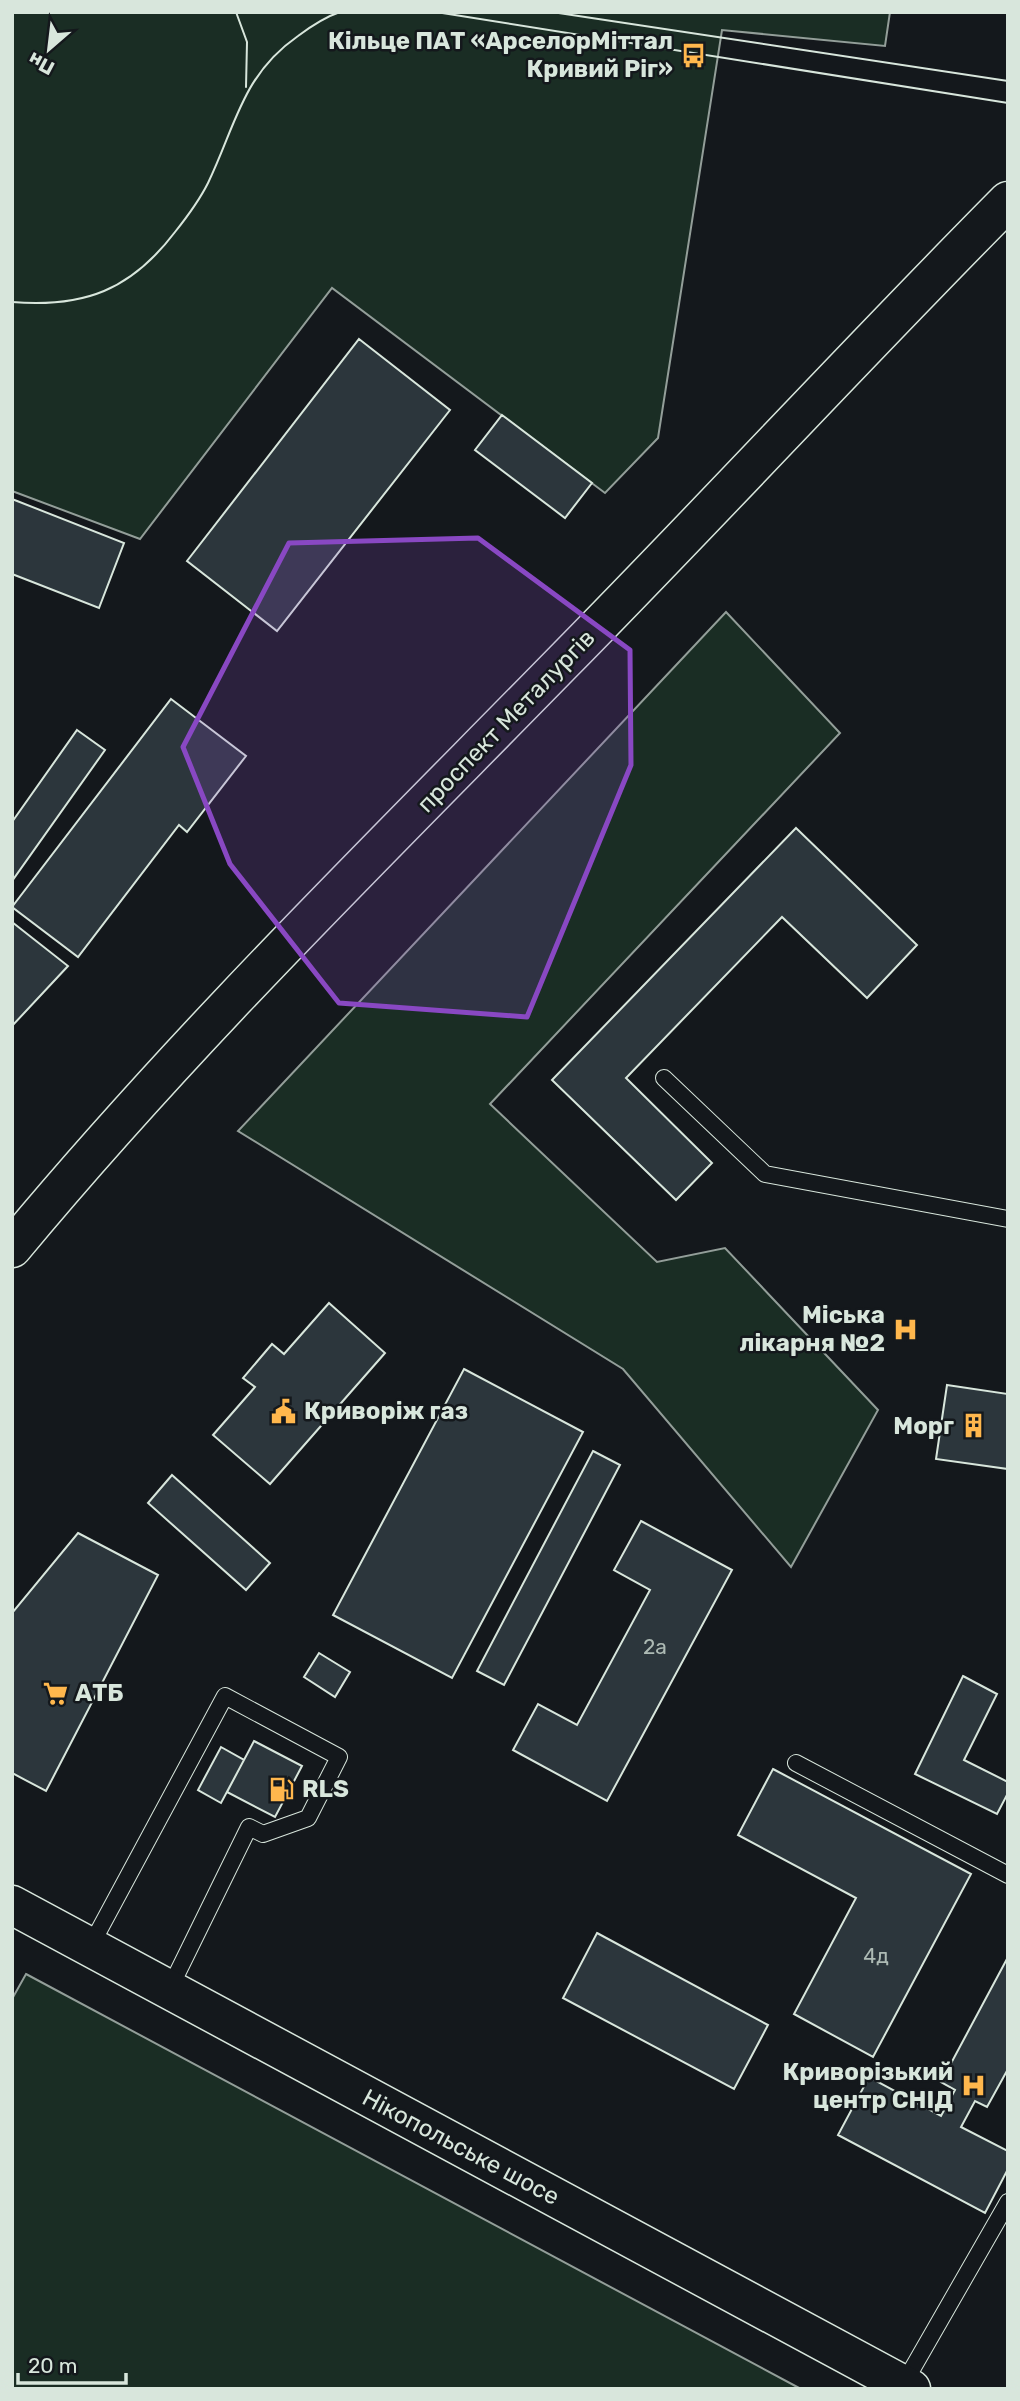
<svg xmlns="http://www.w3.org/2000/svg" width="1020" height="2401" viewBox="0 0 1020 2401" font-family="Rubik,sans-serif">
	<rect width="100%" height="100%" fill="#14181c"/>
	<!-- green -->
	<path fill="#1a2d24" stroke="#939e99" stroke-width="2" d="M 12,12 L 890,12 L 885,46 L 722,30 L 658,438 L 605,493 L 332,288 L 140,539 L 12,491 Z
		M 726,612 L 840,733 L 490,1104 L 657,1262 L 725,1248 L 878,1410 L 791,1567 L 623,1369 L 238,1131 Z
		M 26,1974 L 801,2389 L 12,2389 L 12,1999 Z"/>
	<!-- building -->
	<path fill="#2c363c" stroke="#d8e6dc" stroke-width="2" d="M 359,339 L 450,410 L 277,631 L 187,561 Z
		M 502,415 L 592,483 L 565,518 L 475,450 Z
		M 12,499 L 124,543 L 99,608 L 12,574 Z
		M 171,699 L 246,756 L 187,832 L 179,825 L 78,957 L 12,907 Z
		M 77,730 L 105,750 L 12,881 L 12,822 Z
		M 796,828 L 917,945 L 867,998 L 782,917 L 626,1078 L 712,1163 L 676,1200 L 552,1080 Z
		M 12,922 L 68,966 L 12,1026 Z
		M 329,1303 L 385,1353 L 270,1484 L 213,1435 L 255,1387 L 243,1378 L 272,1344 L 284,1354 Z
		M 464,1369 L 583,1432 L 452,1678 L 333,1615 Z
		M 947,1385 L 1008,1394 L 1008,1469 L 936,1459 Z
		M 593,1451 L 620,1465 L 504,1685 L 477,1671 Z
		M 172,1475 L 270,1563 L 246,1590 L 148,1503 Z
		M 641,1521 L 732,1570 L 607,1801 L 513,1750 L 538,1704 L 577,1725 L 650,1590 L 614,1570 Z
		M 78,1533 L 158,1575 L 46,1791 L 12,1773 L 12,1613 Z
		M 319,1653 L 350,1672 L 335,1697 L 304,1677 Z
		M 963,1676 L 997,1694 L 964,1760 L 1008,1782 L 1008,1793 L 997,1814 L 915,1774 Z
		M 254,1741 L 302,1766 L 275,1817 L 227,1792 Z
		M 221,1747 L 244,1760 L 221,1803 L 198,1790 Z
		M 773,1769 L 971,1874 L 873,2057 L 794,2014 L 856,1898 L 738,1835 Z
		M 597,1933 L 768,2025 L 734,2089 L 563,1998 Z
		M 1008,1957 L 1008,2069 L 987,2107 L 975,2101 L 961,2127 L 1008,2151 L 1008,2169 L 985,2213 L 838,2135 L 869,2077 L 941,2116 L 955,2090 L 941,2082 Z"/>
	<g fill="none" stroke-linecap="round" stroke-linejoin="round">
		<defs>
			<path id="service" d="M 664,1078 L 765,1174 L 1008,1219
				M 796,1763 L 1008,1875
				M 90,1947 L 225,1696 L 339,1757 L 308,1818 L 263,1834 L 249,1827 L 169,1990
				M 903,2385 L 1008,2202"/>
			<path id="primary" d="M 12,1248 C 184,1041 376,853 564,661 C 714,509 858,352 1008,201
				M 12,1905 L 911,2389"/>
		</defs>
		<!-- service casing -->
		<use href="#service" stroke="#d8e6dc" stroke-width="18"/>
		<!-- primary casing -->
		<use href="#primary" stroke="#d8e6dc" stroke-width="41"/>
		<!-- service -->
		<use href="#service" stroke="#14181c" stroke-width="16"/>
		<!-- primary -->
		<use href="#primary" stroke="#14181c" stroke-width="38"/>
		<!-- tram -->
		<path stroke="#d8e6dc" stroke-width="2" d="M 236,12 L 247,42 L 246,87
			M 436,12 L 1008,103
			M 552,12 L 1008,81
			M 12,302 C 84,308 131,290 175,232 C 187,217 199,201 208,183 C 236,125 242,75 298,36 C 310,27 325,17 340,12"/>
	</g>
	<!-- marked area -->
	<path fill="#8948c3" fill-opacity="0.2" stroke="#8948c3" stroke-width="5" stroke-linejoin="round" d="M 478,538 L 630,650 L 631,765 L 527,1017 L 339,1003 L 230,864 L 183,747 L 289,543 Z"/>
	<!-- icons -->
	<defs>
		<symbol id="bus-bare" viewBox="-9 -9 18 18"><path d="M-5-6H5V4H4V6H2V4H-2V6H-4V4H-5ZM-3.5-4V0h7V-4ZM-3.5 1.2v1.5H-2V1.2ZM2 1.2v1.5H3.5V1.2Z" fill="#ffb74d" stroke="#14181c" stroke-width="2.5" paint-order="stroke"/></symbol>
		<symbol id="hospital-bare" viewBox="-9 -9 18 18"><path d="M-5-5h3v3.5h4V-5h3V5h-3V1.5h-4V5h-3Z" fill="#ffb74d" stroke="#14181c" stroke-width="2.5" paint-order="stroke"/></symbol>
		<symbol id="civic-bare" viewBox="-9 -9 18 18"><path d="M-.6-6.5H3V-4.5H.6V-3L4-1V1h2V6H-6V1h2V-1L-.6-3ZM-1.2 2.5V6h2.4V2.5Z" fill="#ffb74d" stroke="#14181c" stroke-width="2.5" paint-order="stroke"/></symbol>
		<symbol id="building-bare" viewBox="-9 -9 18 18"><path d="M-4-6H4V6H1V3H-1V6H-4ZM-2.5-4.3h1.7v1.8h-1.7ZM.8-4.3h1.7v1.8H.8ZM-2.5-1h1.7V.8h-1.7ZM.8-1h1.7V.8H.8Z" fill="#ffb74d" stroke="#14181c" stroke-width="2.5" paint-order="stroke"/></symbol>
		<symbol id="supermarket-bare" viewBox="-9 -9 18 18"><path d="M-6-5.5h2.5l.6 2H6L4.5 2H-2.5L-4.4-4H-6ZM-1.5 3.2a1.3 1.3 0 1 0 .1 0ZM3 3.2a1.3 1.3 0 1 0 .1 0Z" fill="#ffb74d" stroke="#14181c" stroke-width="2.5" paint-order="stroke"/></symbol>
		<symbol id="fuel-bare" viewBox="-9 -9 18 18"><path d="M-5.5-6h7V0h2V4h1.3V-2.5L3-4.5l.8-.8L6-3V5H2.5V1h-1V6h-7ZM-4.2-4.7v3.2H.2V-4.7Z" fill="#ffb74d" stroke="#14181c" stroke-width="2.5" paint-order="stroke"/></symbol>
	</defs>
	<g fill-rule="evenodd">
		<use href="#bus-bare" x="676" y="38" width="35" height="35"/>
		<use href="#hospital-bare" x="888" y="1312" width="35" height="35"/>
		<use href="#civic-bare" x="266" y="1394" width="35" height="35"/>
		<use href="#building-bare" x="956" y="1408" width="35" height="35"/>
		<use href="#supermarket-bare" x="38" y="1676" width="35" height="35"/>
		<use href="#fuel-bare" x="264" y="1772" width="35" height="35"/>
		<use href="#hospital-bare" x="956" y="2068" width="35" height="35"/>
	</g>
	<g text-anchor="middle" stroke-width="5" stroke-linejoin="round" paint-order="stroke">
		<!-- number labels -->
		<g font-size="21" fill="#adbab4">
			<text x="655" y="1654">2а</text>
			<text x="876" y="1963">4д</text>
		</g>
		<!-- poi labels -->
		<g font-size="24" font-weight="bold" fill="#d8e6dc" stroke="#14181c" text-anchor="end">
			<text x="673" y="49">Кільце ПАТ «АрселорМіттал<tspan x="673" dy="28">Кривий Ріг»</tspan></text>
			<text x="885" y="1323">Міська<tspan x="885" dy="28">лікарня №2</tspan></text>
			<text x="304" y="1419" text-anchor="start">Криворіж газ</text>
			<text x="954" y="1434">Морг</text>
			<text x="75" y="1701" text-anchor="start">АТБ</text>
			<text x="302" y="1797" text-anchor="start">RLS</text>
			<text x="953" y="2080">Криворізький<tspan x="953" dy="28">центр СНІД</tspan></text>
		</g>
		<!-- street labels -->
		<g font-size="24" fill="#d8e6dc" stroke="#14181c">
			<text transform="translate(506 721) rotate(-46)" y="8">проспект Металургів</text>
			<text transform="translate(461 2147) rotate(28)" y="8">Нікопольське шосе</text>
		</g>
	</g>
	<!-- border -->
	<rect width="1020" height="2401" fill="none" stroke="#d8e6dc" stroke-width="28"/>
	<!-- north arrow -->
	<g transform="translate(49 49) rotate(208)" stroke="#14181c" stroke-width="5" paint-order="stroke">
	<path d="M0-5L12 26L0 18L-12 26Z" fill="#d8e6dc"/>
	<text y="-10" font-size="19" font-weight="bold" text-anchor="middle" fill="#d8e6dc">Пн</text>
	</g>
	<!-- scale -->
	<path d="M18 2373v10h108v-10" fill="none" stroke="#d8e6dc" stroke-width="3.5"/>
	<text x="28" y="2373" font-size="21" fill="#d8e6dc" stroke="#14181c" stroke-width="5" paint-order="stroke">20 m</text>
</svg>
